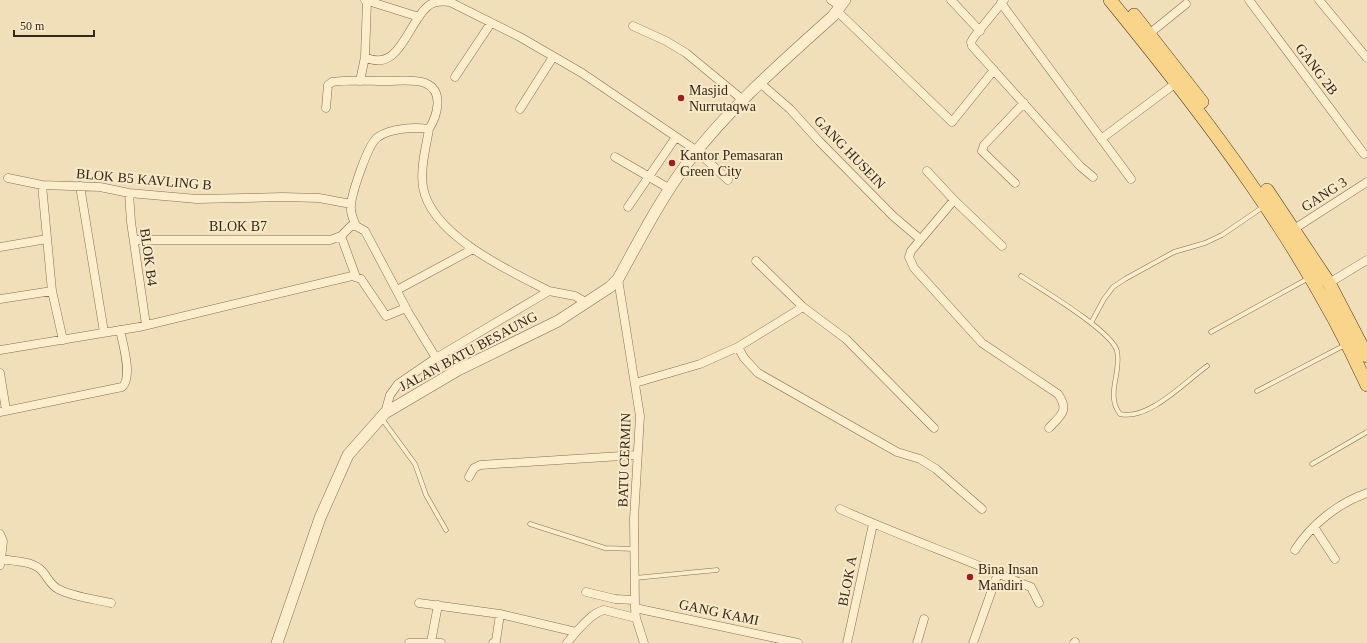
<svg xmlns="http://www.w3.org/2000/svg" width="1367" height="643" viewBox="0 0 1367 643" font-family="'Times New Roman',serif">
	<rect width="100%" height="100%" fill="#f1dfb9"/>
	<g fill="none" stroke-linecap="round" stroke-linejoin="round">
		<defs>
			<path id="service" d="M 1021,276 C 1041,289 1112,331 1117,351 C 1122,372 1105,395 1120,414 C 1148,421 1185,382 1207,366
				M 1091,323 L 1104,299 L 1113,287 L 1125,279 L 1174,252 L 1205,243 L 1222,235 L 1263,207
				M 1211,332 L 1309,278
				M 1257,391 L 1345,345
				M 382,419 L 415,464 L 426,495 L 446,530
				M 1312,464 L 1367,432
				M 530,524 L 605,548 L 634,549
				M 635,578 L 717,570"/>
			<path id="minor" d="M 365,0 L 419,17
				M 831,0 L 840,6
				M 951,0 L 980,31
				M 1004,0 L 974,37 L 971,42 L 972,46 L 1080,166 L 1093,177
				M 1249,0 L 1364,154
				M 1319,0 L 1367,58
				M 1001,3 L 1131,179
				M 837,11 L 952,122 L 994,70
				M 633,26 L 666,41 L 686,53 L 743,100
				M 1149,34 L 1186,4
				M 365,57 C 399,74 408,23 427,7 C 433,1 442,1 450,2 L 520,37 L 582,73 L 697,151 L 728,180
				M 455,77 L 491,23
				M 360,81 L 365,57 L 367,1
				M 760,83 L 790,109 L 819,141 L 893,216 L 920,239
				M 326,108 L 328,85 L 332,82 C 350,79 370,81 388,81 C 399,81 414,79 425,83 C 445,91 437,116 429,129
				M 520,109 L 553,57
				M 1101,139 L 1176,83
				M 615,157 L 670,189
				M 927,171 L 954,200
				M 8,178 L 42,185 L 100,187 L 129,193 L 197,199 L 283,197 L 319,198 L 351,204
				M 1015,183 L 982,151 L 984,145 L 1024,103
				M 42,185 L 52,291 L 63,340
				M 80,186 L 104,332
				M 129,193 L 131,222 L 146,325
				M 628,207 L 676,137
				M 356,226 C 353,219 350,212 351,205 C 352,193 368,143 378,137 C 391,128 414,127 429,129 C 426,147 420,169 423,187 C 431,235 509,271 549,291
				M 1294,229 L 1367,182
				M 341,236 L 356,277
				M 134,240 L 330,240 L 341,236 L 351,226 L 356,226 L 365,231 L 408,312 L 436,358
				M 1002,246 L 954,200 L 911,251 L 909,257 L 914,268 L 982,343 L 1058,394 C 1070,411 1060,416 1049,428
				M 0,247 L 47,239
				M 756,261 L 803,307 L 846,339 L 934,428
				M 618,279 L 640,416 L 634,519 L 635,608 L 636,618 L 644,643
				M 1329,283 L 1367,260
				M 397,290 L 473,249
				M 0,299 L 52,291
				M 738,347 L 744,358 L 758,373 L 897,452 L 920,459 L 936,469 L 982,509
				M 0,350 L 139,327 L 352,276 L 361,279 L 386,316 L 406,308
				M 0,373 L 6,410
				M 635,383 L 700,364 L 738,347 L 803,307
				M 0,412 L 122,387 C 133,378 123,344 120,330
				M 385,413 L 390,395 L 398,384 L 436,358 L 549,291 L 575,296 L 587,303
				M 469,477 L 474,468 L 480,465 L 637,455
				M 840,509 C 900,536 963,558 1023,584 L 1031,587 L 1039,603
				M 1314,527 L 1335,559
				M 0,534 L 3,541 L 1,559
				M 1295,550 C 1311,525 1338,503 1367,493
				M 0,565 L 1,559 C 13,561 30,561 40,569 C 47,575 49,584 58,589 C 73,597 94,599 111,603
				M 586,592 L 615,599 L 634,600
				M 419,603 L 500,614 L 576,632 C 584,624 592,613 604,610 L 636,618
				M 635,608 L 798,643
				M 431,642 L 438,605
				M 409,643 L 441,643
				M 493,643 L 496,641 L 500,614
				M 567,643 L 576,632
				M 847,643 L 873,524
				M 917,643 L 924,619
				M 973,643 L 998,573
				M 1074,643 L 1075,642"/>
			<path id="tertiary" d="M 277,643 L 320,518 L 348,455 L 385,413 L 458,370 L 558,321 L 610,287 L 618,279 C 640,239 661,198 688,162 C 730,107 782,62 833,16 L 845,0"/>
			<path id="primary" d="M 1110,0 C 1208,120 1302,243 1367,385
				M 1134,15 L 1202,102
				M 1267,190 L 1329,283 L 1367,356"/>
		</defs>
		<!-- service casing -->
		<use href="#service" stroke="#886e53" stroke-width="5"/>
		<!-- minor casing -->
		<use href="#minor" stroke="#886e53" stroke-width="9"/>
		<!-- tertiary casing -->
		<use href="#tertiary" stroke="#886e53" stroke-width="12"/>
		<!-- primary casing -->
		<use href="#primary" stroke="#553c28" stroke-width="14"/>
		<!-- service -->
		<use href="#service" stroke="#fcedcc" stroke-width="4"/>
		<!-- minor -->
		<use href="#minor" stroke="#fcedcc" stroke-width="8"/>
		<!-- tertiary -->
		<use href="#tertiary" stroke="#fcedcc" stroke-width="11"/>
		<!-- primary -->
		<use href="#primary" stroke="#f9d58c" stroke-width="13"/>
	</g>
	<!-- markers -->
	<g fill="#9c1e21" stroke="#f8eac9" stroke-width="1.5">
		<circle cx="681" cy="98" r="4"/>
		<circle cx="672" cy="163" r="4"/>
		<circle cx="970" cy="577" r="4"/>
	</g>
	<g text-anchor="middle" stroke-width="4" stroke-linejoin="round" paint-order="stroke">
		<!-- street labels -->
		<g font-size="14" fill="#362719" stroke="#f8eac9">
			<text transform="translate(1317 69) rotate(53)" y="5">GANG 2B</text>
			<text transform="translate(850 152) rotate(46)" y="5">GANG HUSEIN</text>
			<text transform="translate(144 179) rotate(5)" y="5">BLOK B5 KAVLING B</text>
			<text transform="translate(1324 194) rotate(-33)" y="5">GANG 3</text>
			<text x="238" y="231">BLOK B7</text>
			<text transform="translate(149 257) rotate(82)" y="5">BLOK B4</text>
			<text transform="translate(468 351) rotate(-28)" y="5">JALAN BATU BESAUNG</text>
			<text transform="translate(624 460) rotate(-88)" y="5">BATU CERMIN</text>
			<text transform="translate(847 581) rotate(-79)" y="5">BLOK A</text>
			<text transform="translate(719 612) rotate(12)" y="5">GANG KAMI</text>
		</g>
		<!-- poi labels -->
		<g font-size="14" fill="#362719" stroke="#f8eac9" text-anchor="start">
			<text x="689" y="95">Masjid<tspan x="689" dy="16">Nurrutaqwa</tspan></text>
			<text x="680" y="160">Kantor Pemasaran<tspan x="680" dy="16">Green City</tspan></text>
			<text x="978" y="574">Bina Insan<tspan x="978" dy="16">Mandiri</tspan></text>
		</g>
	</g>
	<!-- scale -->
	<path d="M14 30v6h80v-6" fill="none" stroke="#362719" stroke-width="2"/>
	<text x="20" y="30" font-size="12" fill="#362719" stroke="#f8eac9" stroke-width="3" paint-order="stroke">50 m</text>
</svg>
